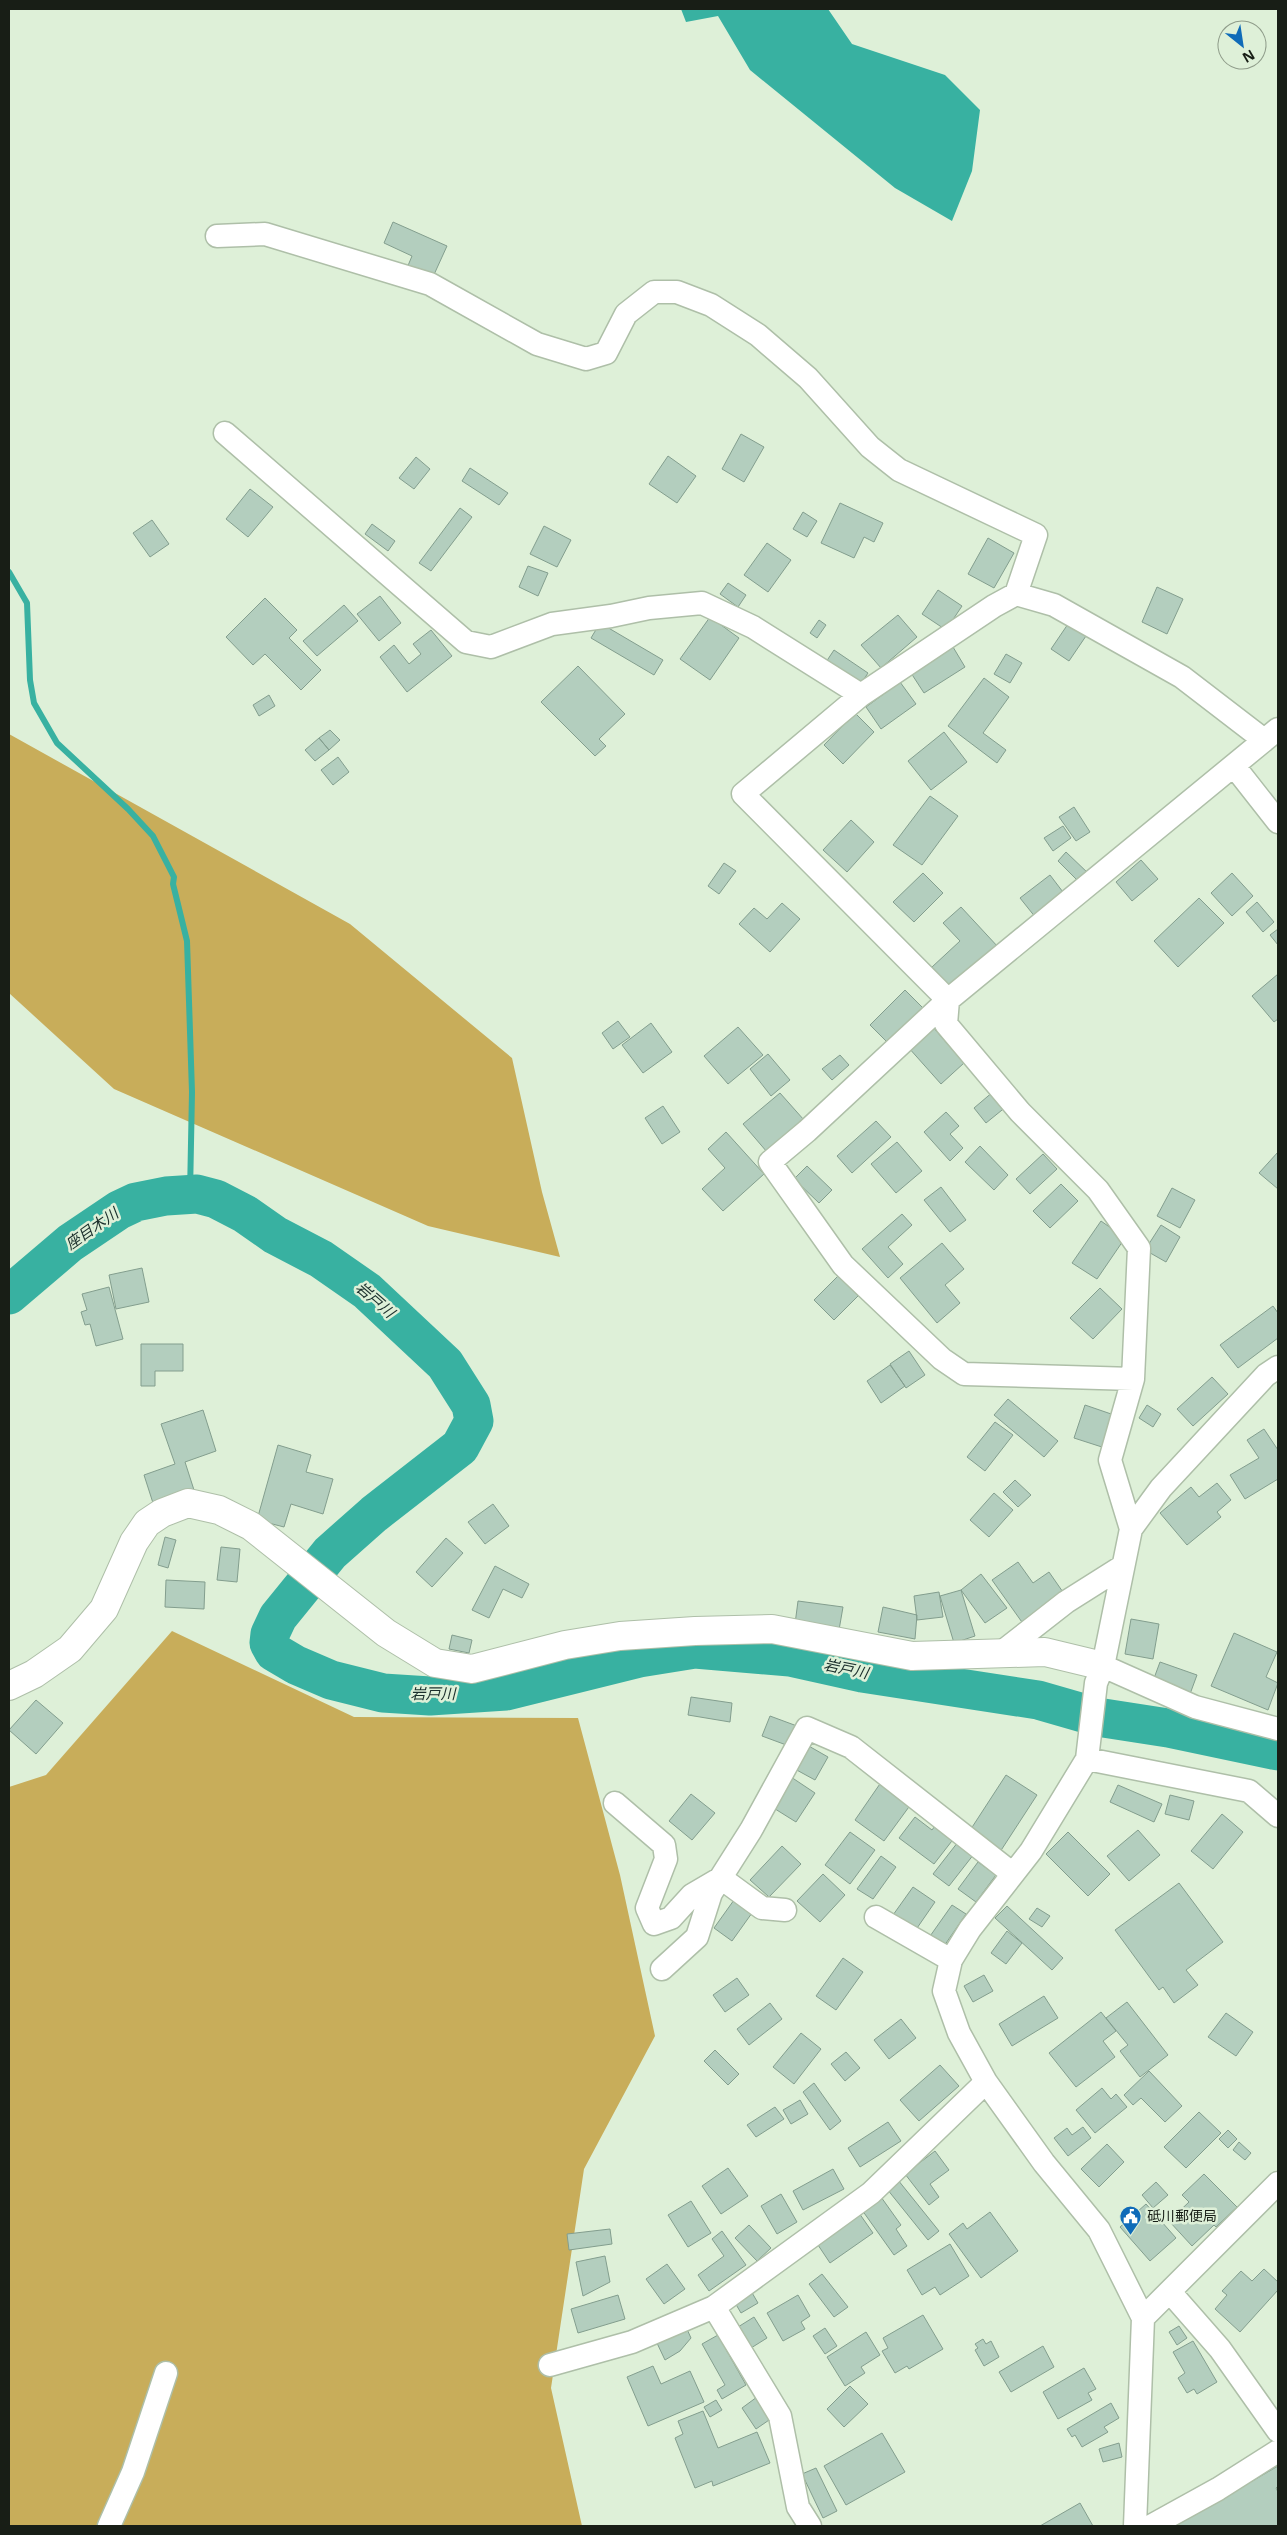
<svg xmlns="http://www.w3.org/2000/svg" width="1287" height="2535" viewBox="0 0 1287 2535" font-family="'Noto Sans','Noto Sans JP',sans-serif">
	<rect width="100%" height="100%" fill="#def0d8"/>
	<!-- forest -->
	<path fill="#c8ad5a" d="M 9,734 L 350,924 L 512,1058 L 542,1192 L 560,1257 L 428,1226 L 114,1089 L 9,993 Z
		M 172,1631 L 354,1717 L 578,1718 L 620,1875 L 655,2036 L 584,2169 L 551,2388 L 582,2526 L 9,2526 L 9,1787 L 46,1775 Z"/>
	<!-- water -->
	<path fill="#38b1a1" d="M 681,9 L 828,9 L 852,44 L 945,75 L 980,110 L 972,171 L 952,221 L 895,188 L 750,70 L 718,16 L 686,22 Z"/>
	<g fill="none" stroke-linecap="round" stroke-linejoin="round">
		<!-- stream -->
		<path stroke="#38b1a1" stroke-width="6" d="M 9,572 L 27,603 L 30,680 L 34,703 L 57,743 L 128,809 L 153,836 L 174,877 L 173,884 L 187,941 L 192,1092 L 190,1194"/>
		<!-- river -->
		<path stroke="#38b1a1" stroke-width="39" d="M 9,1295 L 70,1243 L 119,1210 L 136,1202 L 166,1196 L 197,1194 L 216,1199 L 245,1214 L 275,1235 L 321,1259 L 367,1291 L 445,1364 L 471,1405 L 474,1421 L 460,1447 L 374,1514 L 330,1553 L 278,1617 L 270,1634 L 269,1643 L 274,1652 L 296,1665 L 331,1680 L 383,1693 L 430,1696 L 506,1691 L 639,1658 L 695,1649 L 790,1657 L 862,1673 L 1038,1700 L 1097,1717 L 1168,1728 L 1278,1751"/>
	</g>
	<!-- building -->
	<path fill="#b3cebe" stroke="#839e8e" d="M 393,222 L 447,246 L 432,279 L 407,268 L 412,256 L 384,243 Z
		M 741,434 L 764,447 L 744,482 L 722,469 Z
		M 668,456 L 696,476 L 677,503 L 649,484 Z
		M 416,457 L 430,469 L 414,489 L 399,478 Z
		M 470,468 L 508,493 L 499,505 L 462,481 Z
		M 250,489 L 273,507 L 248,537 L 226,519 Z
		M 840,503 L 883,523 L 874,542 L 864,537 L 854,558 L 821,543 Z
		M 460,508 L 472,517 L 431,571 L 419,563 Z
		M 803,512 L 817,521 L 807,537 L 793,529 Z
		M 152,520 L 169,544 L 150,557 L 133,533 Z
		M 372,524 L 395,541 L 388,551 L 365,534 Z
		M 544,526 L 571,540 L 557,567 L 530,554 Z
		M 988,538 L 1014,553 L 994,588 L 968,574 Z
		M 767,543 L 791,560 L 768,592 L 744,575 Z
		M 528,566 L 548,573 L 538,596 L 519,587 Z
		M 728,583 L 746,595 L 738,607 L 720,594 Z
		M 1157,587 L 1183,599 L 1167,634 L 1142,622 Z
		M 938,590 L 962,606 L 946,630 L 922,614 Z
		M 380,596 L 401,623 L 379,641 L 357,614 Z
		M 265,598 L 297,630 L 289,638 L 321,670 L 301,690 L 265,654 L 253,665 L 226,637 Z
		M 344,605 L 358,621 L 317,656 L 303,641 Z
		M 898,615 L 917,637 L 881,668 L 861,645 Z
		M 710,617 L 739,638 L 710,680 L 680,659 Z
		M 819,620 L 826,625 L 817,638 L 810,633 Z
		M 600,623 L 663,660 L 654,675 L 591,638 Z
		M 1068,624 L 1086,636 L 1069,661 L 1051,649 Z
		M 431,630 L 452,656 L 407,692 L 380,657 L 394,645 L 409,664 L 421,654 L 413,644 Z
		M 953,647 L 965,667 L 924,693 L 911,673 Z
		M 834,650 L 868,673 L 858,688 L 824,665 Z
		M 1006,654 L 1022,663 L 1010,683 L 994,674 Z
		M 578,666 L 625,714 L 599,739 L 606,746 L 595,756 L 541,702 Z
		M 984,678 L 1009,697 L 983,733 L 1006,750 L 997,763 L 948,726 Z
		M 900,682 L 916,704 L 881,729 L 866,707 Z
		M 269,695 L 275,706 L 259,716 L 253,705 Z
		M 855,713 L 874,732 L 843,764 L 824,745 Z
		M 330,730 L 340,740 L 329,750 L 319,738 Z
		M 944,732 L 967,762 L 931,790 L 908,761 Z
		M 319,738 L 329,750 L 315,761 L 305,750 Z
		M 338,757 L 349,772 L 333,785 L 321,770 Z
		M 930,796 L 958,816 L 922,865 L 893,845 Z
		M 1074,807 L 1090,832 L 1076,841 L 1059,817 Z
		M 851,820 L 874,842 L 847,872 L 823,850 Z
		M 1063,826 L 1071,838 L 1053,851 L 1044,838 Z
		M 1066,852 L 1090,875 L 1081,884 L 1058,861 Z
		M 1141,860 L 1158,879 L 1132,901 L 1116,882 Z
		M 724,863 L 736,871 L 719,894 L 708,886 Z
		M 923,873 L 943,893 L 914,922 L 893,902 Z
		M 1232,873 L 1253,896 L 1232,916 L 1211,893 Z
		M 1050,875 L 1066,896 L 1036,918 L 1020,898 Z
		M 1199,898 L 1224,923 L 1178,967 L 1154,941 Z
		M 1257,902 L 1274,922 L 1263,932 L 1246,912 Z
		M 782,903 L 800,919 L 770,952 L 739,924 L 754,908 L 767,919 Z
		M 961,907 L 999,948 L 953,990 L 932,967 L 960,941 L 943,923 Z
		M 1278,929 L 1278,945 L 1270,935 Z
		M 1278,974 L 1278,1019 L 1274,1022 L 1252,996 Z
		M 905,990 L 924,1009 L 889,1044 L 870,1025 Z
		M 618,1021 L 630,1037 L 613,1049 L 602,1033 Z
		M 651,1023 L 672,1052 L 643,1073 L 622,1045 Z
		M 932,1026 L 964,1063 L 941,1084 L 908,1047 Z
		M 738,1027 L 763,1055 L 728,1084 L 704,1056 Z
		M 768,1054 L 790,1080 L 771,1096 L 750,1069 Z
		M 840,1055 L 849,1065 L 832,1080 L 822,1069 Z
		M 994,1091 L 1007,1106 L 986,1123 L 974,1108 Z
		M 780,1093 L 804,1120 L 767,1152 L 743,1124 Z
		M 663,1106 L 680,1132 L 662,1144 L 645,1118 Z
		M 946,1112 L 959,1126 L 950,1134 L 963,1148 L 950,1161 L 924,1132 Z
		M 876,1121 L 891,1137 L 852,1173 L 837,1156 Z
		M 726,1132 L 764,1174 L 723,1211 L 702,1189 L 725,1168 L 708,1149 Z
		M 897,1142 L 922,1171 L 896,1193 L 871,1164 Z
		M 980,1146 L 1008,1175 L 994,1190 L 965,1162 Z
		M 1278,1152 L 1278,1189 L 1259,1173 Z
		M 1043,1154 L 1057,1169 L 1030,1194 L 1016,1179 Z
		M 807,1166 L 832,1190 L 819,1203 L 794,1179 Z
		M 1061,1184 L 1078,1201 L 1050,1228 L 1033,1211 Z
		M 941,1187 L 966,1220 L 950,1232 L 924,1200 Z
		M 1172,1188 L 1195,1200 L 1180,1228 L 1157,1216 Z
		M 902,1214 L 912,1225 L 888,1247 L 903,1264 L 888,1278 L 862,1249 Z
		M 1101,1221 L 1125,1238 L 1097,1279 L 1072,1263 Z
		M 1161,1225 L 1180,1237 L 1166,1262 L 1145,1250 Z
		M 942,1243 L 964,1269 L 945,1285 L 960,1303 L 937,1323 L 900,1278 Z
		M 142,1268 L 149,1302 L 116,1309 L 109,1275 Z
		M 838,1276 L 858,1296 L 834,1320 L 814,1300 Z
		M 109,1287 L 123,1339 L 96,1346 L 90,1324 L 85,1325 L 81,1312 L 87,1310 L 82,1294 Z
		M 1100,1288 L 1122,1309 L 1093,1339 L 1070,1318 Z
		M 1273,1306 L 1278,1313 L 1278,1338 L 1238,1368 L 1220,1345 Z
		M 141,1344 L 183,1344 L 183,1371 L 155,1371 L 155,1386 L 141,1386 Z
		M 909,1351 L 925,1375 L 906,1388 L 890,1364 Z
		M 890,1365 L 905,1386 L 881,1403 L 867,1381 Z
		M 1212,1377 L 1228,1394 L 1193,1426 L 1177,1409 Z
		M 1008,1399 L 1058,1441 L 1044,1457 L 994,1415 Z
		M 1085,1405 L 1117,1416 L 1105,1448 L 1074,1438 Z
		M 1147,1405 L 1161,1414 L 1153,1427 L 1139,1418 Z
		M 203,1410 L 216,1451 L 185,1462 L 194,1490 L 153,1503 L 144,1475 L 175,1464 L 161,1424 Z
		M 995,1422 L 1013,1435 L 985,1471 L 967,1457 Z
		M 1264,1429 L 1278,1450 L 1278,1479 L 1245,1499 L 1230,1475 L 1259,1458 L 1247,1440 Z
		M 278,1445 L 311,1455 L 306,1472 L 333,1479 L 323,1514 L 291,1504 L 284,1527 L 257,1520 Z
		M 1015,1480 L 1031,1495 L 1018,1507 L 1003,1492 Z
		M 1217,1483 L 1231,1500 L 1217,1512 L 1221,1517 L 1187,1545 L 1160,1513 L 1191,1487 L 1199,1497 Z
		M 994,1493 L 1013,1510 L 989,1537 L 970,1520 Z
		M 493,1504 L 509,1526 L 485,1544 L 468,1522 Z
		M 165,1537 L 176,1540 L 168,1568 L 158,1565 Z
		M 446,1538 L 463,1553 L 432,1587 L 416,1572 Z
		M 221,1547 L 240,1549 L 237,1582 L 217,1580 Z
		M 1018,1562 L 1033,1583 L 1049,1572 L 1065,1595 L 1024,1625 L 992,1580 Z
		M 495,1566 L 529,1584 L 522,1598 L 503,1589 L 489,1618 L 472,1610 Z
		M 981,1574 L 1007,1608 L 985,1623 L 961,1590 Z
		M 166,1580 L 205,1582 L 204,1609 L 165,1607 Z
		M 961,1590 L 975,1636 L 954,1643 L 940,1596 Z
		M 939,1592 L 943,1617 L 917,1620 L 914,1596 Z
		M 798,1601 L 843,1607 L 839,1630 L 795,1624 Z
		M 883,1607 L 917,1615 L 915,1639 L 878,1632 Z
		M 1131,1619 L 1159,1624 L 1153,1659 L 1125,1654 Z
		M 1234,1633 L 1277,1652 L 1266,1677 L 1278,1683 L 1268,1710 L 1211,1686 Z
		M 452,1635 L 472,1640 L 469,1653 L 449,1649 Z
		M 1160,1662 L 1197,1675 L 1190,1694 L 1153,1681 Z
		M 691,1697 L 732,1703 L 730,1722 L 688,1715 Z
		M 36,1700 L 63,1723 L 36,1754 L 9,1730 Z
		M 770,1716 L 797,1726 L 789,1746 L 762,1736 Z
		M 807,1745 L 828,1757 L 815,1780 L 793,1768 Z
		M 1006,1775 L 1037,1795 L 998,1855 L 967,1835 Z
		M 791,1777 L 815,1793 L 796,1822 L 772,1807 Z
		M 884,1778 L 914,1800 L 884,1841 L 855,1820 Z
		M 1118,1785 L 1162,1804 L 1154,1822 L 1110,1802 Z
		M 691,1794 L 715,1813 L 692,1840 L 669,1821 Z
		M 1170,1795 L 1194,1801 L 1189,1820 L 1165,1814 Z
		M 1222,1814 L 1243,1832 L 1213,1869 L 1191,1851 Z
		M 915,1817 L 932,1830 L 937,1823 L 955,1837 L 934,1864 L 899,1838 Z
		M 1138,1830 L 1160,1855 L 1129,1881 L 1107,1856 Z
		M 850,1832 L 875,1850 L 850,1884 L 825,1865 Z
		M 1068,1832 L 1110,1874 L 1088,1896 L 1046,1854 Z
		M 958,1842 L 974,1854 L 949,1886 L 933,1874 Z
		M 782,1846 L 801,1864 L 769,1897 L 750,1880 Z
		M 881,1856 L 896,1867 L 873,1899 L 857,1889 Z
		M 978,1862 L 996,1875 L 976,1902 L 958,1889 Z
		M 823,1874 L 845,1895 L 820,1922 L 797,1901 Z
		M 1179,1883 L 1223,1942 L 1186,1970 L 1198,1985 L 1174,2003 L 1163,1987 L 1159,1990 L 1115,1930 Z
		M 913,1887 L 935,1902 L 915,1931 L 893,1915 Z
		M 734,1900 L 752,1913 L 732,1941 L 714,1928 Z
		M 952,1905 L 966,1914 L 942,1949 L 928,1939 Z
		M 1007,1906 L 1063,1958 L 1052,1970 L 995,1918 Z
		M 1037,1908 L 1050,1916 L 1042,1927 L 1029,1919 Z
		M 1007,1931 L 1022,1943 L 1006,1964 L 991,1953 Z
		M 843,1958 L 863,1972 L 836,2010 L 816,1996 Z
		M 984,1975 L 993,1991 L 973,2002 L 964,1986 Z
		M 737,1978 L 749,1995 L 725,2012 L 713,1995 Z
		M 1044,1996 L 1058,2018 L 1012,2046 L 999,2024 Z
		M 1127,2002 L 1168,2055 L 1140,2077 L 1120,2051 L 1128,2045 L 1106,2018 Z
		M 770,2003 L 782,2019 L 749,2045 L 737,2029 Z
		M 1101,2012 L 1116,2031 L 1103,2041 L 1115,2057 L 1076,2087 L 1049,2053 Z
		M 1226,2013 L 1253,2032 L 1236,2056 L 1208,2037 Z
		M 901,2019 L 916,2038 L 889,2059 L 874,2040 Z
		M 801,2033 L 821,2049 L 794,2084 L 773,2067 Z
		M 715,2050 L 739,2074 L 728,2085 L 704,2061 Z
		M 846,2052 L 860,2068 L 845,2081 L 831,2064 Z
		M 940,2065 L 959,2086 L 919,2121 L 900,2100 Z
		M 1149,2071 L 1182,2106 L 1165,2122 L 1141,2098 L 1133,2105 L 1124,2095 Z
		M 814,2083 L 841,2121 L 830,2130 L 803,2092 Z
		M 1102,2088 L 1111,2099 L 1116,2094 L 1127,2107 L 1095,2133 L 1076,2110 Z
		M 800,2100 L 808,2114 L 791,2124 L 783,2110 Z
		M 775,2107 L 784,2119 L 756,2137 L 747,2125 Z
		M 1199,2112 L 1221,2133 L 1186,2168 L 1164,2147 Z
		M 888,2122 L 901,2141 L 860,2167 L 848,2148 Z
		M 1083,2127 L 1091,2138 L 1068,2156 L 1054,2138 L 1067,2128 L 1072,2135 Z
		M 1228,2130 L 1237,2139 L 1228,2148 L 1219,2139 Z
		M 1239,2142 L 1251,2153 L 1245,2160 L 1233,2150 Z
		M 1107,2144 L 1124,2162 L 1099,2187 L 1081,2169 Z
		M 935,2151 L 949,2170 L 930,2184 L 939,2197 L 929,2205 L 905,2174 Z
		M 728,2168 L 748,2196 L 721,2214 L 702,2186 Z
		M 833,2169 L 844,2189 L 803,2210 L 793,2191 Z
		M 1204,2174 L 1237,2207 L 1216,2227 L 1214,2225 L 1192,2246 L 1169,2221 L 1189,2202 L 1182,2195 Z
		M 898,2180 L 939,2231 L 928,2240 L 887,2189 Z
		M 1156,2182 L 1168,2195 L 1153,2208 L 1142,2195 Z
		M 781,2194 L 797,2222 L 777,2234 L 761,2206 Z
		M 881,2197 L 901,2225 L 896,2229 L 907,2246 L 894,2255 L 862,2210 Z
		M 691,2201 L 711,2233 L 688,2247 L 668,2215 Z
		M 1146,2204 L 1176,2238 L 1150,2261 L 1120,2227 Z
		M 990,2212 L 1018,2251 L 981,2278 L 949,2234 L 963,2223 L 967,2229 Z
		M 859,2213 L 873,2233 L 830,2263 L 816,2242 Z
		M 749,2225 L 771,2248 L 757,2261 L 735,2238 Z
		M 610,2229 L 612,2244 L 569,2250 L 567,2234 Z
		M 722,2231 L 746,2265 L 709,2291 L 698,2275 L 724,2256 L 712,2239 Z
		M 950,2244 L 969,2276 L 940,2295 L 935,2287 L 922,2295 L 907,2270 Z
		M 605,2256 L 610,2282 L 583,2296 L 576,2262 Z
		M 667,2264 L 685,2289 L 664,2304 L 646,2279 Z
		M 1264,2269 L 1278,2282 L 1278,2290 L 1240,2332 L 1215,2309 L 1227,2295 L 1222,2291 L 1241,2271 L 1252,2281 Z
		M 822,2274 L 848,2307 L 834,2317 L 809,2284 Z
		M 751,2291 L 758,2303 L 741,2313 L 734,2301 Z
		M 618,2295 L 625,2319 L 578,2333 L 571,2309 Z
		M 798,2295 L 810,2316 L 801,2322 L 805,2329 L 783,2341 L 767,2313 Z
		M 923,2315 L 943,2349 L 909,2369 L 907,2366 L 895,2373 L 882,2351 L 888,2348 L 883,2338 Z
		M 754,2317 L 767,2338 L 751,2348 L 738,2327 Z
		M 1179,2326 L 1187,2338 L 1177,2345 L 1169,2332 Z
		M 686,2327 L 691,2338 L 680,2351 L 665,2360 L 656,2341 Z
		M 825,2328 L 837,2346 L 825,2354 L 813,2336 Z
		M 866,2332 L 880,2355 L 861,2367 L 865,2373 L 845,2386 L 827,2357 Z
		M 718,2335 L 746,2385 L 722,2399 L 717,2390 L 725,2385 L 702,2344 Z
		M 983,2339 L 986,2344 L 991,2341 L 999,2357 L 984,2366 L 975,2350 L 978,2348 L 975,2344 Z
		M 1193,2341 L 1217,2382 L 1197,2394 L 1194,2389 L 1187,2393 L 1178,2378 L 1185,2373 L 1173,2352 Z
		M 1043,2346 L 1054,2367 L 1011,2392 L 999,2372 Z
		M 653,2366 L 661,2384 L 690,2371 L 704,2402 L 648,2426 L 627,2377 Z
		M 1084,2368 L 1096,2389 L 1088,2393 L 1092,2400 L 1058,2419 L 1043,2392 Z
		M 850,2386 L 868,2404 L 844,2427 L 827,2409 Z
		M 757,2397 L 772,2418 L 756,2429 L 742,2408 Z
		M 716,2400 L 722,2410 L 710,2417 L 704,2407 Z
		M 1111,2403 L 1119,2418 L 1104,2427 L 1108,2432 L 1082,2447 L 1075,2435 L 1072,2437 L 1067,2429 Z
		M 703,2411 L 718,2448 L 757,2432 L 770,2463 L 713,2486 L 712,2481 L 695,2488 L 675,2438 L 683,2434 L 678,2421 Z
		M 882,2433 L 905,2472 L 846,2505 L 824,2466 Z
		M 1119,2443 L 1122,2457 L 1103,2462 L 1099,2449 Z
		M 1278,2466 L 1278,2486 L 1276,2488 L 1278,2492 L 1278,2526 L 1175,2526 Z
		M 816,2468 L 837,2511 L 823,2518 L 802,2474 Z
		M 1080,2503 L 1093,2526 L 1040,2526 Z"/>
	<g fill="none" stroke-linecap="round" stroke-linejoin="round">
		<defs>
			<path id="minor" d="M 217,236 L 265,234 L 430,284 L 537,344 L 586,359 L 606,353 L 626,314 L 654,292 L 677,292 L 711,305 L 758,335 L 808,378 L 870,447 L 899,470 L 1036,535 L 1016,594 L 994,606 L 861,695 L 743,794 L 948,1000 L 946,1024 L 1020,1112 L 1098,1190 L 1139,1248 L 1133,1379 L 1110,1460 L 1131,1529
				M 225,433 L 466,642 L 491,647 L 552,624 L 611,616 L 649,608 L 702,603 L 753,627 L 861,695
				M 1016,594 L 1054,605 L 1182,677 L 1264,740
				M 1234,766 L 1278,822
				M 1133,1379 L 964,1374 L 942,1359 L 843,1265 L 770,1162 L 807,1131 L 948,1000 L 1278,729
				M 1002,1652 L 1066,1602 L 1123,1566
				M 1103,1666 L 1195,1707 L 1278,1729
				M 1087,1759 L 1249,1791 L 1278,1816
				M 615,1803 L 664,1845 L 666,1859 L 647,1908 L 654,1924 L 671,1918 L 692,1895 L 721,1878 L 762,1908 L 785,1910
				M 876,1917 L 951,1960
				M 662,1969 L 697,1937 L 711,1893 L 751,1830 L 807,1728 L 851,1747 L 1013,1874
				M 1170,2292 L 1220,2349 L 1278,2431
				M 714,2307 L 780,2416 L 798,2507 L 810,2526
				M 1143,2318 L 1278,2183
				M 550,2365 L 632,2342 L 714,2307 L 871,2193 L 986,2082
				M 109,2526 L 133,2472 L 166,2373
				M 1135,2526 L 1143,2318 L 1099,2230 L 1044,2163 L 986,2082 L 959,2033 L 944,1991 L 951,1960 L 970,1929 L 1031,1851 L 1087,1759 L 1096,1683 L 1103,1666 L 1131,1529 L 1161,1488 L 1266,1375 L 1278,1367
				M 1151,2526 L 1218,2489 L 1278,2451"/>
			<path id="tertiary" d="M 9,1686 L 34,1674 L 70,1649 L 104,1609 L 134,1542 L 147,1523 L 162,1513 L 188,1503 L 219,1510 L 251,1526 L 386,1633 L 435,1663 L 472,1669 L 565,1645 L 620,1636 L 695,1631 L 772,1629 L 912,1656 L 1045,1652 L 1103,1666"/>
		</defs>
		<!-- minor casing -->
		<use href="#minor" stroke="#aebfa8" stroke-width="25"/>
		<!-- tertiary casing -->
		<use href="#tertiary" stroke="#aebfa8" stroke-width="30"/>
		<!-- minor -->
		<use href="#minor" stroke="#fff" stroke-width="22"/>
		<!-- tertiary -->
		<use href="#tertiary" stroke="#fff" stroke-width="28"/>
	</g>
	<!-- icons -->
	<defs>
		<symbol id="civic-pin" viewBox="-11 -11 22 30"><path d="M0 17L-7.5 6A9.5 9.5 0 1 1 7.5 6Z" fill="#0f6bb8" stroke="#def0d8"/><path d="M-.6-6.5H3V-4.5H.6V-3L4-1V1h2V6H-6V1h2V-1L-.6-3ZM-1.2 2.5V6h2.4V2.5Z" fill="#fff"/></symbol>
	</defs>
	<g fill-rule="evenodd">
		<use href="#civic-pin" x="1118" y="2204" width="25" height="34"/>
	</g>
	<g text-anchor="middle" stroke-width="5" stroke-linejoin="round" paint-order="stroke">
		<!-- poi labels -->
		<g font-size="14" fill="#181e16" stroke="#def0d8" text-anchor="start">
			<text x="1147" y="2221">砥川郵便局</text>
		</g>
		<!-- water labels -->
		<g font-size="15" font-style="italic" fill="#1a2e2b" stroke="#def0d8">
			<text transform="translate(92 1229) rotate(-35)" y="5">座目木川</text>
			<text transform="translate(375 1300) rotate(41)" y="5">岩戸川</text>
			<text transform="translate(846 1669) rotate(12)" y="5">岩戸川</text>
			<text x="433" y="1699">岩戸川</text>
		</g>
	</g>
	<!-- border -->
	<rect width="1287" height="2535" fill="none" stroke="#181e16" stroke-width="20"/>
	<!-- north arrow -->
	<g transform="translate(1242 45) rotate(150)"><circle r="24" fill="#def0d8" stroke="#8f9c8a"/>
	<path d="M0-4L9 19L0 12L-9 19Z" fill="#0f6bb8"/>
	<text y="-8" font-size="14" font-weight="bold" text-anchor="middle" fill="#181e16">N</text>
	</g>
</svg>
